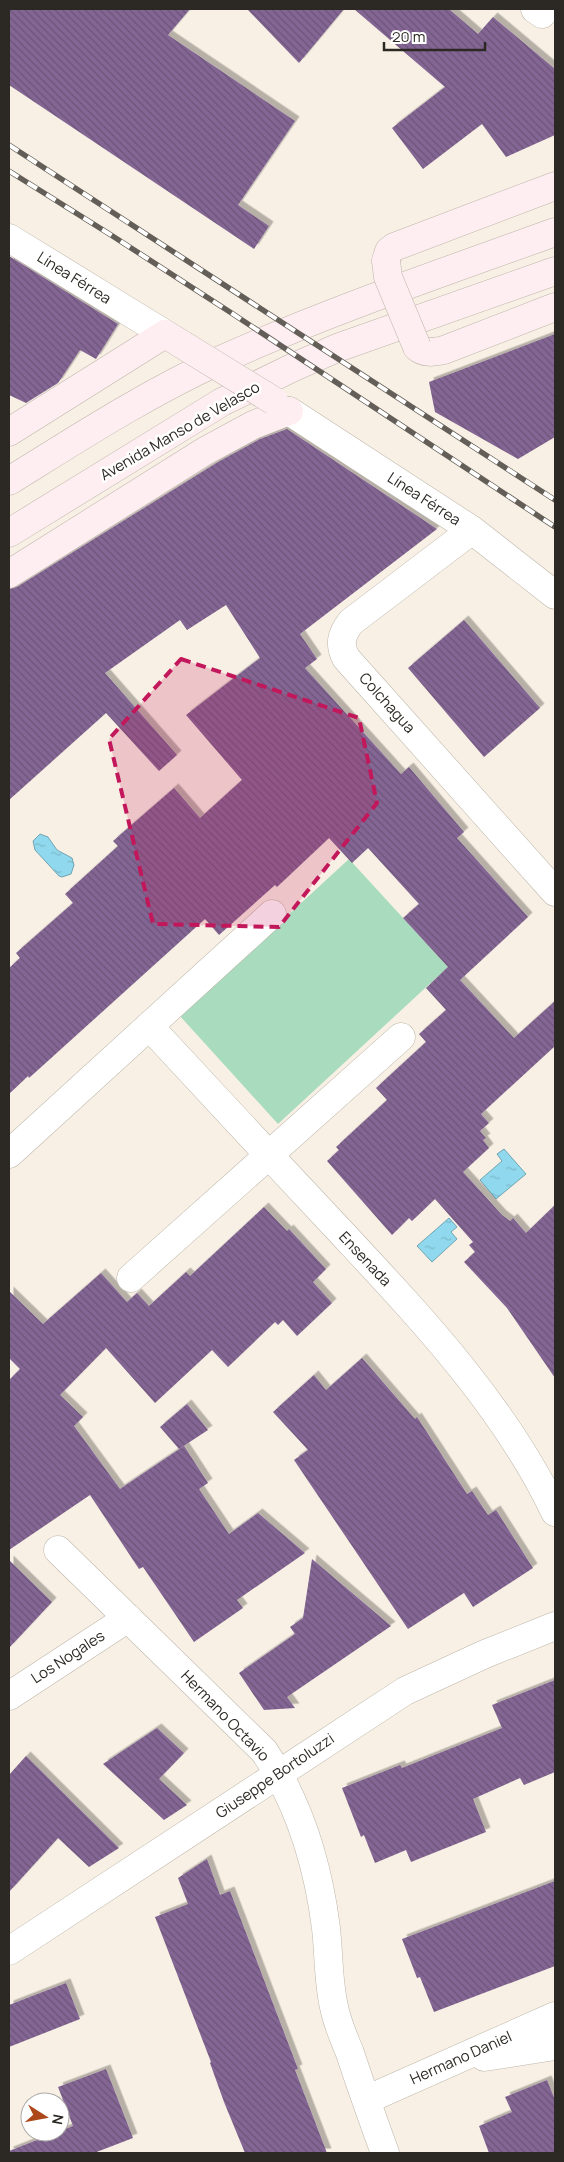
<svg xmlns="http://www.w3.org/2000/svg" width="564" height="2162" viewBox="0 0 564 2162" font-family="Manrope,sans-serif">
	<defs>
		<pattern id="water-ripples" width="26" height="14" patternUnits="userSpaceOnUse" patternTransform="scale(1.25)"><rect width="26" height="14" fill="#90d8ed"/><path d="M2 4q2-2 4 0t4 0M15 11q2-2 4 0t4 0" fill="none" stroke="#7cb9cb"/></pattern>
		<pattern id="building-back-hatch" width="6" height="6" patternUnits="userSpaceOnUse" patternTransform="scale(1.25)"><rect width="6" height="6" fill="#846694"/><path d="M-1 5l2 2M0 0l6 6M5-1l2 2" fill="none" stroke="#6c5479"/></pattern>
		<filter id="shadow"><feDropShadow dx="4.5" dy="-4.5" stdDeviation="0" flood-color="#0004"/></filter>
	</defs>
	<rect width="100%" height="100%" fill="#f8f0e4"/>
	<!-- park -->
	<path fill="#a9dcbe" d="M 349,859 L 448,967 L 278,1124 L 179,1015 Z"/>
	<!-- water -->
	<path fill="url(#water-ripples)" stroke="#72a4b1" d="M 40,834 L 48,837 L 57,850 L 72,858 L 74,865 L 71,874 L 62,877 L 59,876 L 35,850 L 33,841 Z
		M 504,1149 L 526,1174 L 496,1199 L 480,1180 L 502,1161 L 497,1154 Z
		M 449,1218 L 457,1227 L 451,1232 L 457,1239 L 432,1262 L 417,1246 Z"/>
	<!-- building -->
	<path fill="url(#building-back-hatch)" filter="url(#shadow)" d="M 9,9 L 190,9 L 168,35 L 295,121 L 238,205 L 269,226 L 254,249 L 9,85 Z
		M 247,9 L 344,9 L 299,63 Z
		M 354,9 L 449,9 L 478,34 L 493,17 L 555,69 L 555,135 L 506,157 L 482,124 L 423,169 L 392,128 L 445,87 Z
		M 9,256 L 118,324 L 96,359 L 80,350 L 58,383 L 26,403 L 9,395 Z
		M 555,334 L 555,437 L 518,459 L 435,412 L 429,382 Z
		M 287,429 L 437,529 L 300,634 L 317,659 L 305,668 L 401,774 L 409,767 L 464,832 L 457,838 L 528,917 L 460,980 L 514,1038 L 555,1001 L 555,1046 L 481,1114 L 489,1123 L 480,1131 L 486,1138 L 483,1140 L 489,1148 L 463,1172 L 502,1215 L 510,1221 L 513,1218 L 526,1233 L 555,1205 L 555,1378 L 507,1308 L 464,1262 L 475,1252 L 469,1245 L 473,1242 L 435,1199 L 412,1221 L 409,1218 L 392,1235 L 327,1161 L 339,1150 L 336,1147 L 387,1100 L 376,1088 L 426,1042 L 419,1034 L 446,1010 L 426,988 L 448,967 L 403,918 L 419,904 L 368,848 L 352,863 L 329,838 L 277,887 L 275,885 L 219,935 L 205,919 L 29,1078 L 28,1076 L 9,1094 L 9,968 L 20,958 L 16,953 L 73,903 L 65,894 L 118,846 L 113,841 L 174,788 L 200,818 L 242,780 L 186,715 L 260,658 L 226,605 L 187,630 L 180,620 L 105,673 L 177,755 L 159,771 L 106,713 L 9,800 L 9,589 L 17,587 L 218,462 L 260,439 Z
		M 464,620 L 540,708 L 484,757 L 408,668 Z
		M 264,1207 L 287,1231 L 289,1229 L 326,1269 L 313,1282 L 332,1303 L 297,1336 L 283,1320 L 278,1325 L 275,1322 L 228,1367 L 212,1350 L 155,1403 L 106,1348 L 60,1395 L 83,1417 L 74,1426 L 120,1489 L 184,1446 L 208,1483 L 199,1489 L 229,1534 L 258,1513 L 305,1553 L 237,1600 L 243,1608 L 194,1642 L 143,1567 L 139,1569 L 90,1495 L 9,1550 L 9,1380 L 20,1369 L 9,1358 L 9,1291 L 43,1324 L 101,1273 L 127,1302 L 137,1293 L 149,1306 L 186,1272 L 190,1276 Z
		M 362,1358 L 415,1419 L 417,1417 L 467,1494 L 472,1491 L 488,1515 L 496,1510 L 533,1568 L 473,1607 L 464,1593 L 408,1629 L 294,1460 L 308,1450 L 273,1412 L 314,1375 L 326,1390 Z
		M 187,1404 L 208,1430 L 179,1449 L 160,1427 Z
		M 312,1559 L 391,1626 L 287,1697 L 295,1708 L 264,1710 L 239,1673 L 295,1634 L 290,1627 L 303,1618 Z
		M 9,1560 L 52,1602 L 9,1648 Z
		M 555,1680 L 555,1772 L 524,1785 L 520,1778 L 473,1799 L 486,1832 L 411,1862 L 406,1850 L 375,1863 L 364,1835 L 361,1837 L 342,1788 L 400,1765 L 402,1768 L 502,1728 L 492,1705 Z
		M 157,1728 L 184,1753 L 159,1779 L 187,1805 L 164,1820 L 103,1764 Z
		M 26,1756 L 119,1848 L 89,1867 L 58,1838 L 9,1892 L 9,1775 Z
		M 207,1859 L 220,1895 L 230,1891 L 298,2069 L 295,2070 L 327,2153 L 245,2153 L 224,2102 L 210,2063 L 211,2062 L 155,1917 L 188,1904 L 178,1878 Z
		M 555,1881 L 555,1966 L 434,2012 L 420,1977 L 417,1978 L 402,1939 Z
		M 66,1983 L 80,2019 L 9,2047 L 9,2005 Z
		M 106,2069 L 133,2138 L 94,2153 L 9,2153 L 9,2151 L 73,2126 L 58,2087 Z
		M 547,2080 L 555,2100 L 555,2153 L 489,2153 L 479,2126 L 512,2112 L 505,2097 Z"/>
	<g fill="none" stroke-linecap="round" stroke-linejoin="round">
		<defs>
			<path id="street" d="M 535,9 L 542,14
				M 9,238 L 165,334
				M 289,411 L 472,530 L 555,595
				M 472,530 L 351,622 C 341,635 339,644 346,658 L 555,892
				M 149,1026 C 212,1094 276,1163 340,1231 C 420,1317 504,1405 555,1512
				M 9,1154 L 272,914
				M 131,1278 L 401,1037
				M 58,1550 L 264,1751 C 300,1804 318,1865 326,1928 C 329,1955 328,1980 334,2007 C 337,2023 344,2038 350,2053 C 361,2087 373,2120 385,2153
				M 9,1696 L 128,1618
				M 9,1951 L 405,1691 L 485,1654 L 555,1626
				M 484,2057 L 555,2046
				M 366,2100 L 555,2016"/>
			<path id="secondary" d="M 386,261 L 389,251 L 394,247 L 555,186
				M 417,347 C 425,354 434,352 444,350 L 555,307
				M 9,432 L 165,334 L 183,345
				M 9,481 C 77,439 143,396 216,362 C 326,312 442,273 555,232
				M 9,533 L 222,402 L 294,367 L 337,348 L 555,271
				M 9,574 L 205,451 L 253,425 L 289,411"/>
		</defs>
		<!-- street casing -->
		<use href="#street" stroke="#bdb6aa" stroke-width="29"/>
		<!-- secondary casing -->
		<use href="#secondary" stroke="#bdb6aa" stroke-width="29"/>
		<!-- street -->
		<use href="#street" stroke="#fff" stroke-width="28"/>
		<!-- secondary -->
		<use href="#secondary" stroke="#feedf1" stroke-width="28"/>
		<defs>
			<path id="rail" d="M 9,145 L 555,500
				M 9,171 L 111,235 L 233,314 L 555,527"/>
		</defs>
		<!-- rail casing -->
		<use href="#rail" stroke="#635f58" stroke-width="5.5"/>
		<!-- rail -->
		<use href="#rail" stroke="#fff" stroke-width="4" stroke-dasharray="11" stroke-linecap="butt"/>
		<defs>
			<path id="secondary-bridge" d="M 386,261 L 388,277 L 417,347
				M 183,345 L 274,401"/>
		</defs>
		<!-- secondary-bridge casing -->
		<use href="#secondary-bridge" stroke="#bdb6aa" stroke-width="29" stroke-linecap="butt"/>
		<!-- secondary-bridge -->
		<use href="#secondary-bridge" stroke="#feedf1" stroke-width="28"/>
	</g>
	<!-- marked area -->
	<path fill="#c2185b" fill-opacity="0.2" stroke="#c2185b" stroke-width="4" stroke-dasharray="10 6" stroke-linejoin="round" d="M 181,659 L 359,718 L 377,803 L 279,927 L 153,924 L 109,739 Z"/>
	<g text-anchor="middle" stroke-width="5" stroke-linejoin="round" paint-order="stroke">
		<!-- street labels -->
		<g font-size="15" fill="#2c2924" stroke="#fff">
			<text transform="translate(74 278) rotate(32)" y="5">Línea Férrea</text>
			<text transform="translate(180 431) rotate(-30)" y="5">Avenida Manso de Velasco</text>
			<text transform="translate(424 499) rotate(33)" y="5">Línea Férrea</text>
			<text transform="translate(387 703) rotate(48)" y="5">Colchagua</text>
			<text transform="translate(365 1259) rotate(47)" y="5">Ensenada</text>
			<text transform="translate(68 1657) rotate(-33)" y="5">Los Nogales</text>
			<text transform="translate(225 1716) rotate(46)" y="5">Hermano Octavio</text>
			<text transform="translate(275 1776) rotate(-34)" y="5">Giuseppe Bortoluzzi</text>
			<text transform="translate(461 2058) rotate(-24)" y="5">Hermano Daniel</text>
		</g>
	</g>
	<!-- border -->
	<rect width="564" height="2162" fill="none" stroke="#2c2924" stroke-width="20"/>
	<!-- north arrow -->
	<g transform="translate(45 2117) rotate(101)"><circle r="24" fill="#ffffff" stroke="#aba9a7"/>
	<path d="M0-4L9 19L0 12L-9 19Z" fill="#ad481a"/>
	<text y="-8" font-size="14" font-weight="bold" text-anchor="middle" fill="#2c2924">N</text>
	</g>
	<!-- scale -->
	<path d="M384 42v8h101v-8" fill="none" stroke="#2c2924" stroke-width="2.5"/>
	<text x="392" y="42" font-size="15" fill="#2c2924" stroke="#ffffff" stroke-width="4" paint-order="stroke">20 m</text>
</svg>
